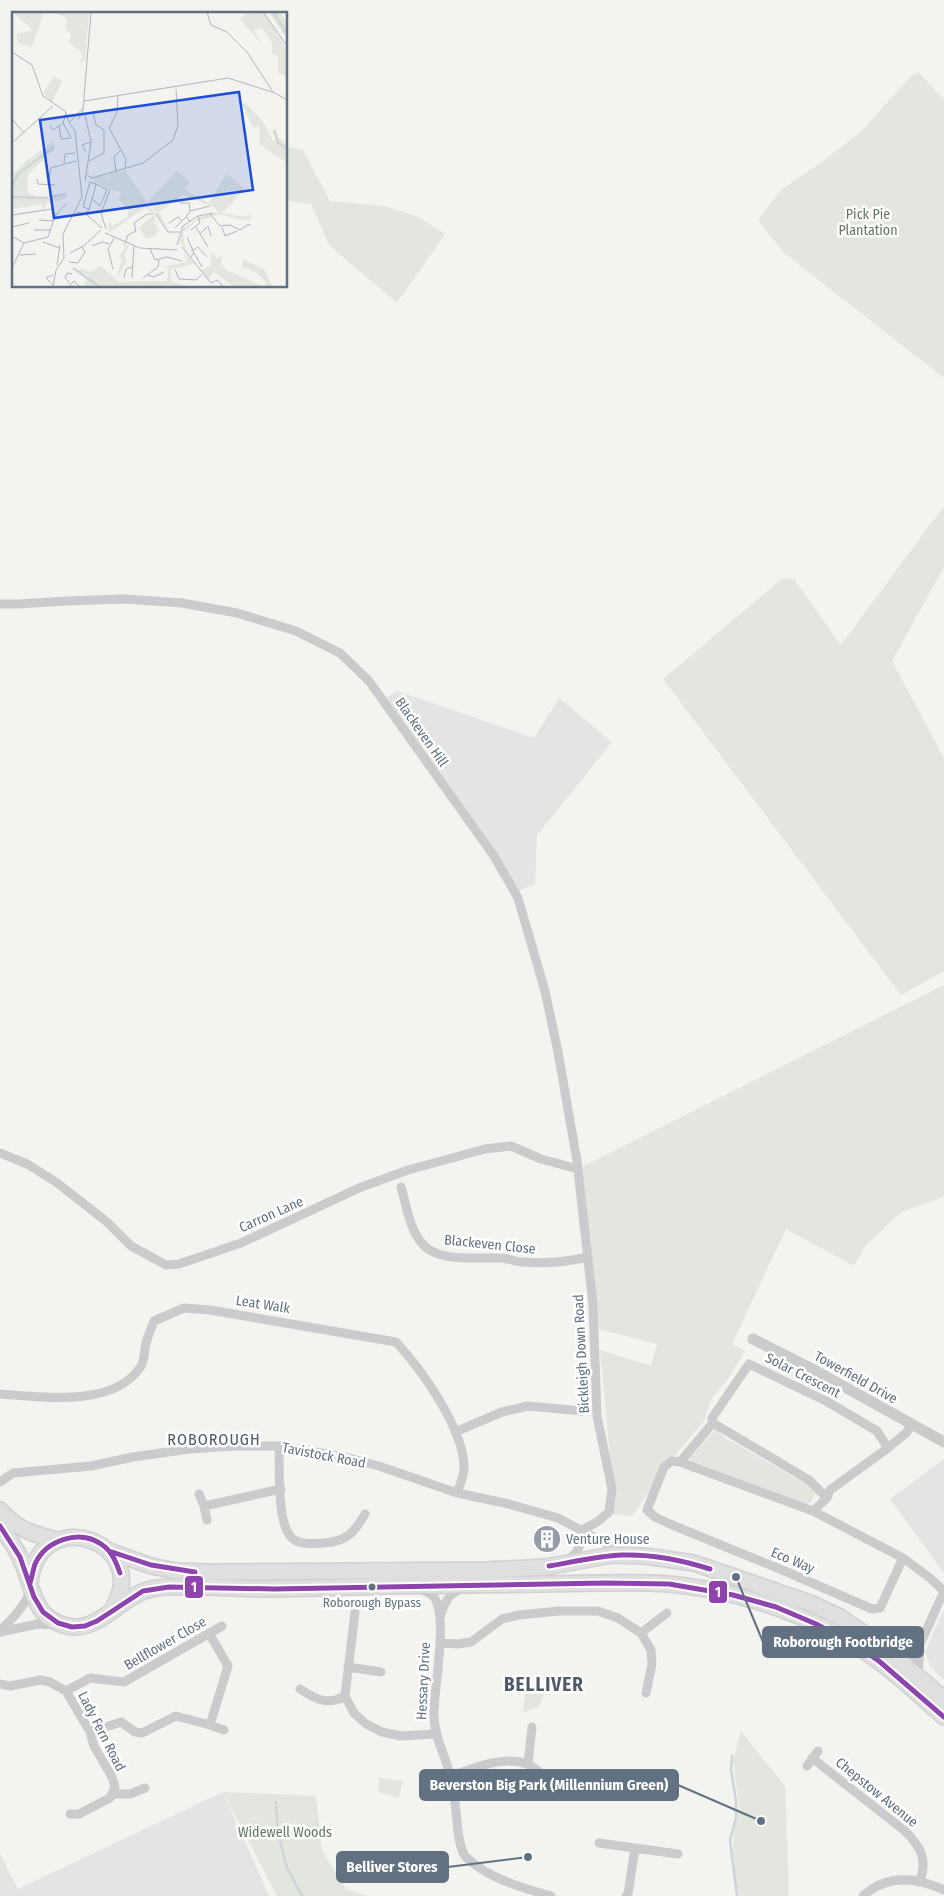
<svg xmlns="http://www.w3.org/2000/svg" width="944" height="1896" viewBox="0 0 944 1896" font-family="'Fira Sans Condensed',sans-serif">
	<rect width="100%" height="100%" fill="#f3f3f0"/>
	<!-- built -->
	<path fill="#e3e4e3" d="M 397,691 L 534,738 L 559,698 L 612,742 L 537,835 L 535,884 L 519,891 L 495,850 L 386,698 Z
		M 944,1459 L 944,1573 L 890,1499 Z
		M 944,1609 L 944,1680 L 930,1666 L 925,1652 Z
		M 223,1792 L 269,1896 L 0,1896 L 0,1854 L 18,1889 Z"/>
	<!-- green -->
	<path fill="#e2e6de" d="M 918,72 L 944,99 L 944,378 L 783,252 L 758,220 L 781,190 L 819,164 L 862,131 L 911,76 Z
		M 286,146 L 303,150 L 330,201 L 384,206 L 418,217 L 445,234 L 397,303 L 329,245 L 311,204 L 286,201 Z
		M 944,506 L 944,567 L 892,661 L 944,758 L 944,971 L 901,995 L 663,679 L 783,578 L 794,579 L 841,645 Z
		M 944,985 L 944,1197 L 901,1212 L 866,1245 L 854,1266 L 786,1229 L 732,1344 L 745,1351 L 729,1377 L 711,1400 L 704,1421 L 671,1460 L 632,1516 L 610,1514 L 614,1500 L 600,1350 L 651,1366 L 657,1344 L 598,1329 L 580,1168 Z
		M 716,1429 L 724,1437 L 797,1479 L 799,1477 L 813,1487 L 815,1493 L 811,1502 L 807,1504 L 691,1461 L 690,1458 Z
		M 526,1687 L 546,1691 L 538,1707 L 523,1712 Z
		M 741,1731 L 785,1786 L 789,1896 L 739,1896 L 734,1874 L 733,1846 L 734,1830 L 739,1806 L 733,1761 Z
		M 379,1778 L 403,1781 L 399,1798 L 378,1792 Z
		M 223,1792 L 316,1796 L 322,1851 L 347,1890 L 368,1896 L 277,1896 Z"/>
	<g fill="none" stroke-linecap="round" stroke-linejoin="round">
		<!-- stream -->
		<path stroke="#ced5d8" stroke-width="2.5" d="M 732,1756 L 731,1770 L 736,1800 L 736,1818 L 730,1840 L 737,1896
			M 276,1802 L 278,1833 L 287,1868 L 302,1896"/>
		<defs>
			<path id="trunk" d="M 0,1510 C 18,1530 33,1534 57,1540
				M 0,1526 C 8,1537 17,1549 22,1562 C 32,1584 32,1612 58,1623 C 98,1641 119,1592 157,1588 C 187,1585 226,1588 257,1589 C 301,1589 345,1587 389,1586 C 440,1585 491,1585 542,1584 C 584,1584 627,1581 669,1584 C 726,1589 785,1607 835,1633 C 876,1655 910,1686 944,1717
				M 109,1551 L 151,1566 L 176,1571 L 209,1572 L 487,1570 L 546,1567 L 612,1555 L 645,1556 L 694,1563 L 810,1603 L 840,1617 L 885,1648 L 944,1699
				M 30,1583 C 38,1502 153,1541 113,1608"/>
		</defs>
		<!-- trunk casing -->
		<use href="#trunk" stroke="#d0d1d0" stroke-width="18"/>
		<!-- minor -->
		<path stroke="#cacbcc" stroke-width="9" d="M 0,604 L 18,604 L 66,601 L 124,599 L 182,603 L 237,613 L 296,631 L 340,653 L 369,681 L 494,856 L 518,898 L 545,991 L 558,1052 L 577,1161 L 593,1305 L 597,1416 L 612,1489 L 609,1512 L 597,1522 L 582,1530
			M 0,1153 L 27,1164 L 56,1182 L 107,1222 L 131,1246 L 166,1265 L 179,1264 L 241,1243 L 359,1188 L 408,1170 L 485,1149 L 511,1146 L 541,1159 L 578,1169
			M 401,1187 C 407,1207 410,1236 428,1249 C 448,1262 478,1257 500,1258 C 508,1258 515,1262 523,1262 C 545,1264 566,1262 588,1257
			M 0,1394 C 42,1397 115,1408 141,1366 C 145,1360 144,1350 146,1343 C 148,1336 151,1328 154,1321 L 184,1308 L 210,1310 L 396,1342 C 422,1370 463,1428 464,1466 C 465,1474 460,1485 457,1493
			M 713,1423 L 712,1418 L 749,1364 L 826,1401 L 877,1431 L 888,1448 L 830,1490 L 827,1498 L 813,1511
			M 713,1423 L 809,1480 L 827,1498
			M 455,1432 L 502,1412 L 528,1406 L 582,1411
			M 279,1446 C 280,1467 276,1526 293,1539 C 301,1545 314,1544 324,1543 C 347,1541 354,1533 365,1514
			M 888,1448 L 906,1433 L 911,1425
			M 680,1462 L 713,1423
			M 0,1482 L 13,1473 L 91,1466 L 133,1457 L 189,1449 L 235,1446 L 279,1446 L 345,1457 L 379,1466 L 457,1493 L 509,1504 L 558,1518 L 622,1552
			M 199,1494 L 204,1506
			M 207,1520 L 204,1506 L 281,1489
			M 903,1558 L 880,1608 L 872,1609 L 787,1572 L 670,1524 L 655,1517 L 647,1510 L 664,1467 L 672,1461 L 680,1462 L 813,1511 L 903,1558 L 930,1578 L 944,1591
			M 567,1561 C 579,1552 582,1544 582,1530
			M 417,1589 C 423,1590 430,1592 434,1597 C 449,1620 433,1689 434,1717 C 435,1739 445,1755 450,1775 C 453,1784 453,1793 455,1802 C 457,1815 457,1847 466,1857 C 487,1878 523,1888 551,1896
			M 355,1612 L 345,1696 L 354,1713 L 366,1724 L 382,1732 L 401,1736 L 435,1734
			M 440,1617 C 444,1603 449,1593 463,1588
			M 0,1631 C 13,1618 25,1606 31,1589
			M 0,1632 L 38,1624 L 57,1625
			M 641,1633 L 667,1613
			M 440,1643 L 458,1644 L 471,1642 L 502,1619 L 519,1615 L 559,1611 L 598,1611 L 618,1618 L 641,1633 L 651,1650 L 652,1664 L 646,1693
			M 887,1649 L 908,1647 L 920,1644
			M 348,1667 L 381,1672
			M 904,1669 L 908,1667 L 913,1660 L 944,1591
			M 918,1676 L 920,1649
			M 0,1684 L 10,1686 L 41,1680 L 50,1682 L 66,1691 L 90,1732 L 94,1746 L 112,1777 L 115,1787 L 110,1798 L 79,1814 L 70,1814
			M 300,1689 C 315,1699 328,1706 345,1696
			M 66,1691 L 90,1678 L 124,1682 L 222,1626
			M 210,1725 L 224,1730
			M 90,1732 L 121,1722 L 135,1732 L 142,1733 L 176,1716 L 210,1725 L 228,1666 L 209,1633
			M 812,1758 L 905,1831 C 920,1846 928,1859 920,1880
			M 528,1764 L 532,1727
			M 807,1766 L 818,1751
			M 451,1776 C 474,1768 503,1755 527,1764 C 532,1766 536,1770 541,1773 C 554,1779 569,1779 583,1781
			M 113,1794 L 130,1794 L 145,1788
			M 599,1843 L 678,1854
			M 626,1896 L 628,1894 L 635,1848
			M 863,1896 C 887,1874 916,1877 944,1890"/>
		<!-- tertiary -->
		<path stroke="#cacbcc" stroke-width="11" d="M 753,1339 L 816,1371 L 944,1442"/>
		<!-- trunk -->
		<use href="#trunk" stroke="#dfdfe0" stroke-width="15"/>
		<defs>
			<path id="bus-1" d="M 0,1526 L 20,1557 L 34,1597 L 43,1612 L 58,1623 L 72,1627 L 85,1626 L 97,1621 L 143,1591 L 169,1587 L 274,1589 L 606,1583 L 669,1584 L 733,1595 L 776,1607 L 816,1624 L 850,1642 L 879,1661 L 944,1717
				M 109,1551 L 151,1565 L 195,1572
				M 549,1566 C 573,1562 597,1556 622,1555 C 652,1554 682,1560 710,1569
				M 30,1583 C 32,1577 33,1570 35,1564 C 46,1540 79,1529 101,1544 C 112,1551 116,1562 120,1573"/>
		</defs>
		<!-- bus-1 casing -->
		<use href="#bus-1" stroke="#fff" stroke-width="9"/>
		<!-- bus-1 -->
		<use href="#bus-1" stroke="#8e44ad" stroke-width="5"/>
	</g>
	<!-- icons -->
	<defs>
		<symbol id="building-disc" viewBox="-11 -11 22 22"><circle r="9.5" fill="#949ea8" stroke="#fff"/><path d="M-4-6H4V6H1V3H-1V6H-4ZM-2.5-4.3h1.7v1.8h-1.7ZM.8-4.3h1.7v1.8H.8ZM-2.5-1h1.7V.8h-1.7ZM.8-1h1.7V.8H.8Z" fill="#fff"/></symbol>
	</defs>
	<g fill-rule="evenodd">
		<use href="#building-disc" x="531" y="1523" width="32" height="32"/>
	</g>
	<!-- markers -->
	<circle fill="#617182" stroke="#fff" stroke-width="2" cx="372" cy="1587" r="4.5"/>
	<g text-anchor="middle" stroke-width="5" stroke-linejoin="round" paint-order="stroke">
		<!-- bus labels -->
		<g font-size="13" fill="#617182" stroke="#fff">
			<text x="372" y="1607">Roborough Bypass</text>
		</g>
		<!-- park labels -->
		<g font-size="14" fill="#647960" stroke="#fff">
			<text x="868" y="219">Pick Pie<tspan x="868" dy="16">Plantation</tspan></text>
			<text x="285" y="1837">Widewell Woods</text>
		</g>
		<!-- street labels -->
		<g font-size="14" fill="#617182" stroke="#fff">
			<text transform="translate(422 732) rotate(55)" y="5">Blackeven Hill</text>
			<text transform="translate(271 1214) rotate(-24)" y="5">Carron Lane</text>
			<text transform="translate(490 1244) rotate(6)" y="5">Blackeven Close</text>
			<text transform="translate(263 1304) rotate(9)" y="5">Leat Walk</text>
			<text transform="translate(581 1354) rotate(-93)" y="5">Bickleigh Down Road</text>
			<text transform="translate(803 1375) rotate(27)" y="5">Solar Crescent</text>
			<text transform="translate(856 1377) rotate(29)" y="5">Towerfield Drive</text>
			<text transform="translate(324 1455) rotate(11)" y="5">Tavistock Road</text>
			<text transform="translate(793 1560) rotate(23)" y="5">Eco Way</text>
			<text transform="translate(165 1643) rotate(-30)" y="5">Bellflower Close</text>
			<text transform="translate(423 1681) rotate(-87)" y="5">Hessary Drive</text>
			<text transform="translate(102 1731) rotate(63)" y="5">Lady Fern Road</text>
			<text transform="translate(877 1792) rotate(39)" y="5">Chepstow Avenue</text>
		</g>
		<!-- poi labels -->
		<g font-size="14" fill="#617182" stroke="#fff" text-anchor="start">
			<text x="566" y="1544">Venture House</text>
		</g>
		<!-- quarter labels -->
		<g font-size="16" letter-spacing="1" fill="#4f5b67" stroke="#fff">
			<text x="214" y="1445">ROBOROUGH</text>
		</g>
		<!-- district labels -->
		<g font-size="19" font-weight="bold" letter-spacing="1" fill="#4f5b67" stroke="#fff">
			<text x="544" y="1691">BELLIVER</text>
		</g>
	</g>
	<!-- overview -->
	<g transform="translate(12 12)">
		<rect width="275" height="275" fill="#f3f3f0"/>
		<path d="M 0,0 L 32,0 L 20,35 L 6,31 L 4,22 L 21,18 ZM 41,0 L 77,0 L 73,49 L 68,50 L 71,45 L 69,40 L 57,31 L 59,22 L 53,16 L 55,6 ZM 237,0 L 251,0 L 274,36 L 275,65 L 266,60 L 266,44 L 260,42 L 260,31 L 250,16 L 242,18 L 249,32 L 228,7 ZM 257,0 L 267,0 L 275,10 L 275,21 L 272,23 ZM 42,64 L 50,69 L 40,90 L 31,81 ZM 233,91 L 251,109 L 261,129 L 267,126 L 275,133 L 275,151 L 247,132 L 248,115 L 241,115 L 230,92 ZM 42,129 L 43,139 L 38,141 L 16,163 L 15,180 L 30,187 L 56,183 L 51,188 L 34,191 L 33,196 L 30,197 L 30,192 L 0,197 L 0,163 L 15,148 ZM 113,158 L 144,203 L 142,210 L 148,219 L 144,219 L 145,223 L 134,227 L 127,215 L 142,203 L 134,195 L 97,221 L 96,206 L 100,214 L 116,205 L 116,198 L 107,188 L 109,180 L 96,178 L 77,166 L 94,162 L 95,168 L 96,162 ZM 165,159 L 178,170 L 172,177 L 197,191 L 212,165 L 215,162 L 218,164 L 233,177 L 210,201 L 233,205 L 238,202 L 240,207 L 228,208 L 207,202 L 183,210 L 171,221 L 174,239 L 168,230 L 170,218 L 188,205 L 206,200 L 202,195 L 171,183 L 147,200 L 157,219 L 136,189 ZM 110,230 L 117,234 L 113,242 L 114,251 L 104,267 L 110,248 L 107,245 L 113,236 ZM 171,240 L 182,252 L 159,257 L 159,269 L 177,275 L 72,275 L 76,263 L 67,259 L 69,256 L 79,260 L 89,254 L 107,270 L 155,269 L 157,256 L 150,255 L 175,250 ZM 199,240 L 205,246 L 210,244 L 209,252 L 215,258 L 252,275 L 222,275 L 202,260 L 196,267 L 189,259 L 199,253 ZM 231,247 L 253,258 L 260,275 L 253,275 L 254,270 L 245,261 L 230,255 Z" fill="#e2e6de"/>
		<path fill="none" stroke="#ced5d8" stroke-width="2.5" d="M 261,0 L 275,22M 262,118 L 266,131 L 275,137M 0,174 L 6,162 L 42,135M 0,185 L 36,186M 37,185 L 54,182M 61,256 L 88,275"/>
		<path fill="none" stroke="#b0b7bd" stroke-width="1" d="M 195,0 L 199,13 L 215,20 L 235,40 L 261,80M 251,0 L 275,34M 0,40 L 20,53 L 31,84 L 53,99 L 57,110M 106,84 L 105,100 L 97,116 L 114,147 L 113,157M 72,89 L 216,66 L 263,81 L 275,88M 69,101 L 73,103 L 79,130 L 73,169M 0,107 L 12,121M 66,108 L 71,98 L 79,0M 51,111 L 59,125M 38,114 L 41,118 L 51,111 L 54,101M 47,114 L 49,127 L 59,126M 0,131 L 41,94M 74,140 L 70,133 L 79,130M 77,149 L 92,141 L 92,118 L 84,113 L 81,100M 52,151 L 53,142 L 63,141M 104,160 L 102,145 L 108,139M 75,163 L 80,166 L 131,151 L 161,128 L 166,113 L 164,77M 25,167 L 26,172 L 43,173M 36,172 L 39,156 L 64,149M 80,187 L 88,194 L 95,178 L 84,172M 168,191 L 177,191 L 178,199 L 174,205M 178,199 L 198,194M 65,200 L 75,203 L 90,216M 74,202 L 77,197 L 80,187 L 84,172 L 78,170 L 71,195 L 77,197M 144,202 L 156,220 L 168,220M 198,202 L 208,214 L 218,213 L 228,218 L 237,212 L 239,214M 0,203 L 40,197 L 43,204 L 36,225M 43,204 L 55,191M 27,208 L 42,209M 157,211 L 166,205 L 171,209M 0,215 L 17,211M 184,215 L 196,235M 210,215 L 213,224 L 225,219M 163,216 L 174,205 L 178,209M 94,217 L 89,201 L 98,178M 22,218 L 39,218M 179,218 L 188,211 L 186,204M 93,221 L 128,236 L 165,238M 188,222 L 196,214 L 199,224M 0,224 L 12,231 L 36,225M 175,225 L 182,241 L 178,246M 31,230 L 48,236M 113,231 L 116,223 L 124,219 L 122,211 L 135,202 L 141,202M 165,233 L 171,214 L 186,204 L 201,201M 80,234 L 90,230 L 97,232M 170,235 L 199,271M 138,237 L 143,248 L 155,245 L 170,249M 179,239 L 186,235 L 195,245M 58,241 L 73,233 L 89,218M 182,241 L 190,255M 8,243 L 24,242M 57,250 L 66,251 L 73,240 L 70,235M 45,253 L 48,233M 0,256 L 12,231M 101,257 L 96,237 L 102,226M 163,257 L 167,267 L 184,268 L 190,262M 41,263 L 34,266 L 41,273M 136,263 L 142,265 L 152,260M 112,266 L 114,257 L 120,255M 120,266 L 122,234M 131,266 L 146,255 L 147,248M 58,271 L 53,266 L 55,261 L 60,262M 199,271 L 205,268 L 212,275M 41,275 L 44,258 L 52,246 L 51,222 L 70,185 L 63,119 L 57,111 L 71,96M 56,275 L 62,269 L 68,275"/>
		<path fill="#1d4ed8" fill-opacity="0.15" stroke="#1d4ed8" stroke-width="2.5" d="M 227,80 L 241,178 L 42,206 L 28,108 Z"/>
		<rect width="275" height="275" fill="none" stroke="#617182" stroke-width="2.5"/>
	</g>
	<!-- callouts -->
	<path fill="none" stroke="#617182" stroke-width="2" d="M736 1577L763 1642M761 1821L678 1785M528 1857L448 1867"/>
	<g fill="#617182" stroke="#fff" stroke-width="2">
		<circle cx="736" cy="1577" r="5"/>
		<circle cx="761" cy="1821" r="5"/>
		<circle cx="528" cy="1857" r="5"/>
	</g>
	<g fill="#617182" stroke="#617182" stroke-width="2">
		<rect x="763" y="1627" width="160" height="30" rx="5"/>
		<rect x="420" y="1770" width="258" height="30" rx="5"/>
		<rect x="337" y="1852" width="111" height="30" rx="5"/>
	</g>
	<g font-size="15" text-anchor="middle" font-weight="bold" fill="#fff">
		<text x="843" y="1647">Roborough Footbridge</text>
		<text x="549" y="1790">Beverston Big Park (Millennium Green)</text>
		<text x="392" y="1872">Belliver Stores</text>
	</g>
	<g stroke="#fff" stroke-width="2">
		<rect x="184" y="1575" width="20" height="24" rx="5" fill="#8e44ad"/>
		<rect x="708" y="1580" width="20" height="24" rx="5" fill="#8e44ad"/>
	</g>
	<g font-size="14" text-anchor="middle" font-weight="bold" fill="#fff">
		<text x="194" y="1592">1</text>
		<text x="718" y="1597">1</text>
	</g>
</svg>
